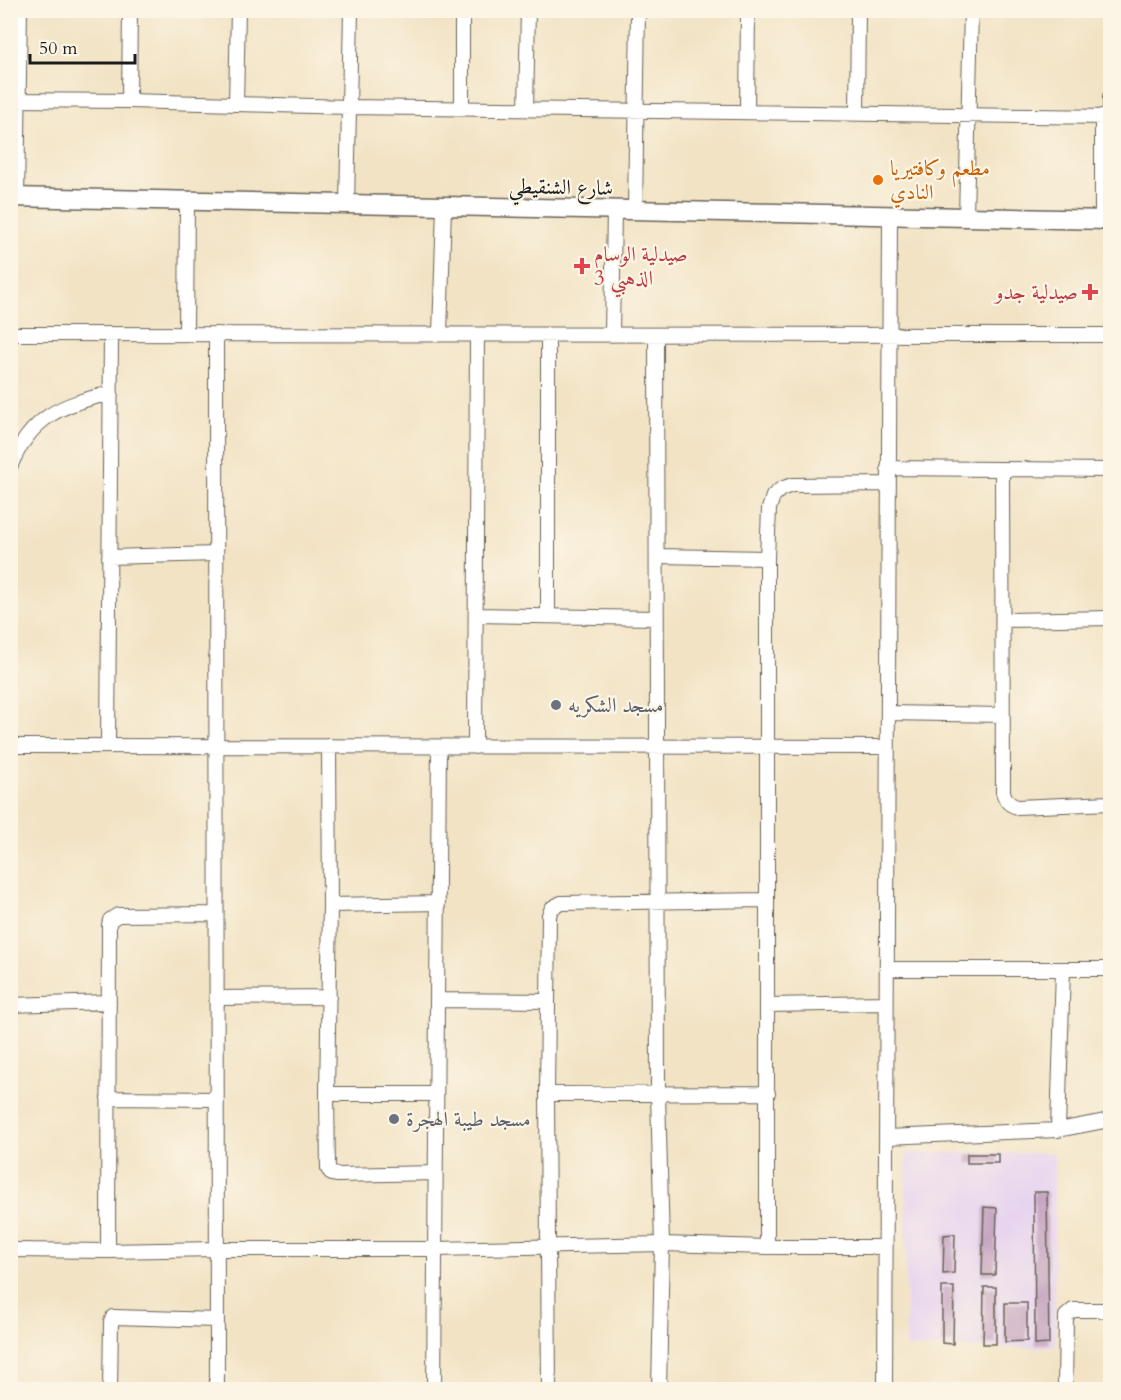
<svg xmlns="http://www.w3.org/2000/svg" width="1121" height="1400" viewBox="0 0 1121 1400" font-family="Cardo,Amiri,serif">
	<rect width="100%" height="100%" fill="#fcf5e5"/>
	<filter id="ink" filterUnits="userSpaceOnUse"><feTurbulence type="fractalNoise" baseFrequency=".0167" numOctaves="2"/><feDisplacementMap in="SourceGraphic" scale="12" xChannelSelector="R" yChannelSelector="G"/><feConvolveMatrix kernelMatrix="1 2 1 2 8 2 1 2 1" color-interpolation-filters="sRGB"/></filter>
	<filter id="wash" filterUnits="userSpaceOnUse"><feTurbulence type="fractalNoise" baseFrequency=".008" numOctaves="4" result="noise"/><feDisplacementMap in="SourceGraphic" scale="24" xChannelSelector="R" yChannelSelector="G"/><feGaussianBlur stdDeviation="1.35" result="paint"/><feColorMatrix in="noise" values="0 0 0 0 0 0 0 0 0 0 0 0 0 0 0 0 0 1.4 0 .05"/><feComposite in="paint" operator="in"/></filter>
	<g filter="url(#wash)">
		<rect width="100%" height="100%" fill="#f2e3c5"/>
		<!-- built -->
		<path fill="#e6d2f0" d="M 906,1153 L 1054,1153 L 1055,1347 L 906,1348 Z"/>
		<g id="blocks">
			<!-- building -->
			<path fill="#bc98bb" d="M 967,1154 L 998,1154 L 998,1163 L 967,1163 Z
				M 1034,1192 L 1047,1192 L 1049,1344 L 1035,1345 Z
				M 984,1207 L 997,1208 L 995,1275 L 982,1275 Z
				M 955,1234 L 954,1273 L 943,1274 L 944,1235 Z
				M 942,1287 L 954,1287 L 953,1344 L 942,1343 Z
				M 984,1287 L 996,1287 L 996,1344 L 983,1344 Z
				M 1005,1303 L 1027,1303 L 1027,1341 L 1005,1342 Z"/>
		</g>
	</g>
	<g filter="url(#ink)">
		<use href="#blocks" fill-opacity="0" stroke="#676257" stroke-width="1.5"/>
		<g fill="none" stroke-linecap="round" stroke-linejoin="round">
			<defs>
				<path id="minor" d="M 10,100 L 129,101 L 349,107 L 1110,117
					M 129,101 L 130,10
					M 236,104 L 238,10
					M 462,108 L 462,10
					M 526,109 L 528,10
					M 747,112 L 748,10
					M 857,114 L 858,10
					M 1110,117 L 1110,97
					M 17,198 L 20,10
					M 347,205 L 351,10
					M 635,211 L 638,10
					M 966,216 L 971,10
					M 1102,219 L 1102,116
					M 10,334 L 1110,335
					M 186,334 L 187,202
					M 216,334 L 217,1390
					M 440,334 L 444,207
					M 548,335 L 548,616
					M 612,335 L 614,210
					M 656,335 L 658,1094 L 662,1244 L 659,1390
					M 10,467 C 31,416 61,405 111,393
					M 888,468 L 1110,470
					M 1002,469 L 1003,792 C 1006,801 1008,804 1017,807 L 1110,803
					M 658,556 L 767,558
					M 109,557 L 216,554
					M 476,615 L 657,618
					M 1003,620 L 1110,618
					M 888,713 L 1003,715
					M 10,746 L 887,747
					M 108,746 L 111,334
					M 329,746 L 330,905 L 327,1094 L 328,1169 L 332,1174 L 338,1175 L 436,1173
					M 475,747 L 477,335
					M 330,905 L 438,903
					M 887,969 L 1110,969
					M 217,998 L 329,997
					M 437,1000 L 547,1001
					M 10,1005 L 109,1002
					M 767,1005 L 886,1003
					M 327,1094 L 436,1094
					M 547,1094 L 768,1093
					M 108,1098 L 216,1099
					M 1058,1130 L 1063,969
					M 886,1137 L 1058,1130 L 1110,1120
					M 767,1247 L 767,558 L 769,509 L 773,496 L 781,489 L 792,485 L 888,484
					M 10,1250 L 108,1251 L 216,1249 L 435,1249 L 662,1244 L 767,1247 L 885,1247
					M 108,1251 L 109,925 L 110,920 L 118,915 L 216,914
					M 110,1390 L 111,1322 L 113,1317 L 217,1320
					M 434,1390 L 439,747
					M 549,1390 L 547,1094 L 549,915 L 552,908 L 561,903 L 767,900
					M 885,1390 L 890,216
					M 1065,1390 L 1066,1316 L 1073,1310 L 1110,1310"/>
				<path id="tertiary" d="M 10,197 L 1110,220"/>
			</defs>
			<!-- minor casing -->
			<use href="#minor" stroke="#676257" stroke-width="16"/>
			<!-- tertiary casing -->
			<use href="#tertiary" stroke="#676257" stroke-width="21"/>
			<!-- minor -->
			<use href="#minor" stroke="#fff" stroke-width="14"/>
			<!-- tertiary -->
			<use href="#tertiary" stroke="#fff" stroke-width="18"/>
		</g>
	</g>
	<!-- markers -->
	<circle fill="#e8710a" stroke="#fcf5e5" stroke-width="2" cx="878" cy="180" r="6"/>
	<g fill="#e0444e" stroke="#fcf5e5" stroke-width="2">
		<path d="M579 257h6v6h6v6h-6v6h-6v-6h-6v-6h6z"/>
		<path d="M1087 283h6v6h6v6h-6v6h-6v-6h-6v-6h6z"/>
	</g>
	<g fill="#6b7280" stroke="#fcf5e5" stroke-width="2">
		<circle cx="556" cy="705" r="6"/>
		<circle cx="394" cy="1119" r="6"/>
	</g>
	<g text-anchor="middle" stroke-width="4.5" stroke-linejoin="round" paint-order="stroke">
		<!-- food labels -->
		<g font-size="21" fill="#c56008" stroke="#fcf5e5" text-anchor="start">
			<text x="890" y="175">مطعم وكافتيريا<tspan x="890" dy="24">النادي</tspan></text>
		</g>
		<!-- street labels -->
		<g font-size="21" fill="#1c1c1c" stroke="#fcf5e5">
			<text transform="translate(561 187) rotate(1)" y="7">شارع الشنقيطي</text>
		</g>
		<!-- health labels -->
		<g font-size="21" fill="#be3a42" stroke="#fcf5e5" text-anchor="start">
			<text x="594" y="261">صيدلية الوسام<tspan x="594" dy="24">الذهبي 3</tspan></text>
			<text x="1078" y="299" text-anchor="end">صيدلية جدو</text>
		</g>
		<!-- worship labels -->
		<g font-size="21" fill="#5b616d" stroke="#fcf5e5" text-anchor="start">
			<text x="568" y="712">مسجد الشكريه</text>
			<text x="406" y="1126">مسجد طيبة الهجرة</text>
		</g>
	</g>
	<!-- margin -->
	<rect width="1121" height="1400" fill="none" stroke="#fcf5e5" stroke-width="36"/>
	<!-- scale -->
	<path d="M30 54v9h105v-9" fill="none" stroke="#1c1c1c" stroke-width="3"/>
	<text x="39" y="54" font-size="18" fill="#1c1c1c" stroke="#fcf5e5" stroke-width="4.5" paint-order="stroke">50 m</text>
</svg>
